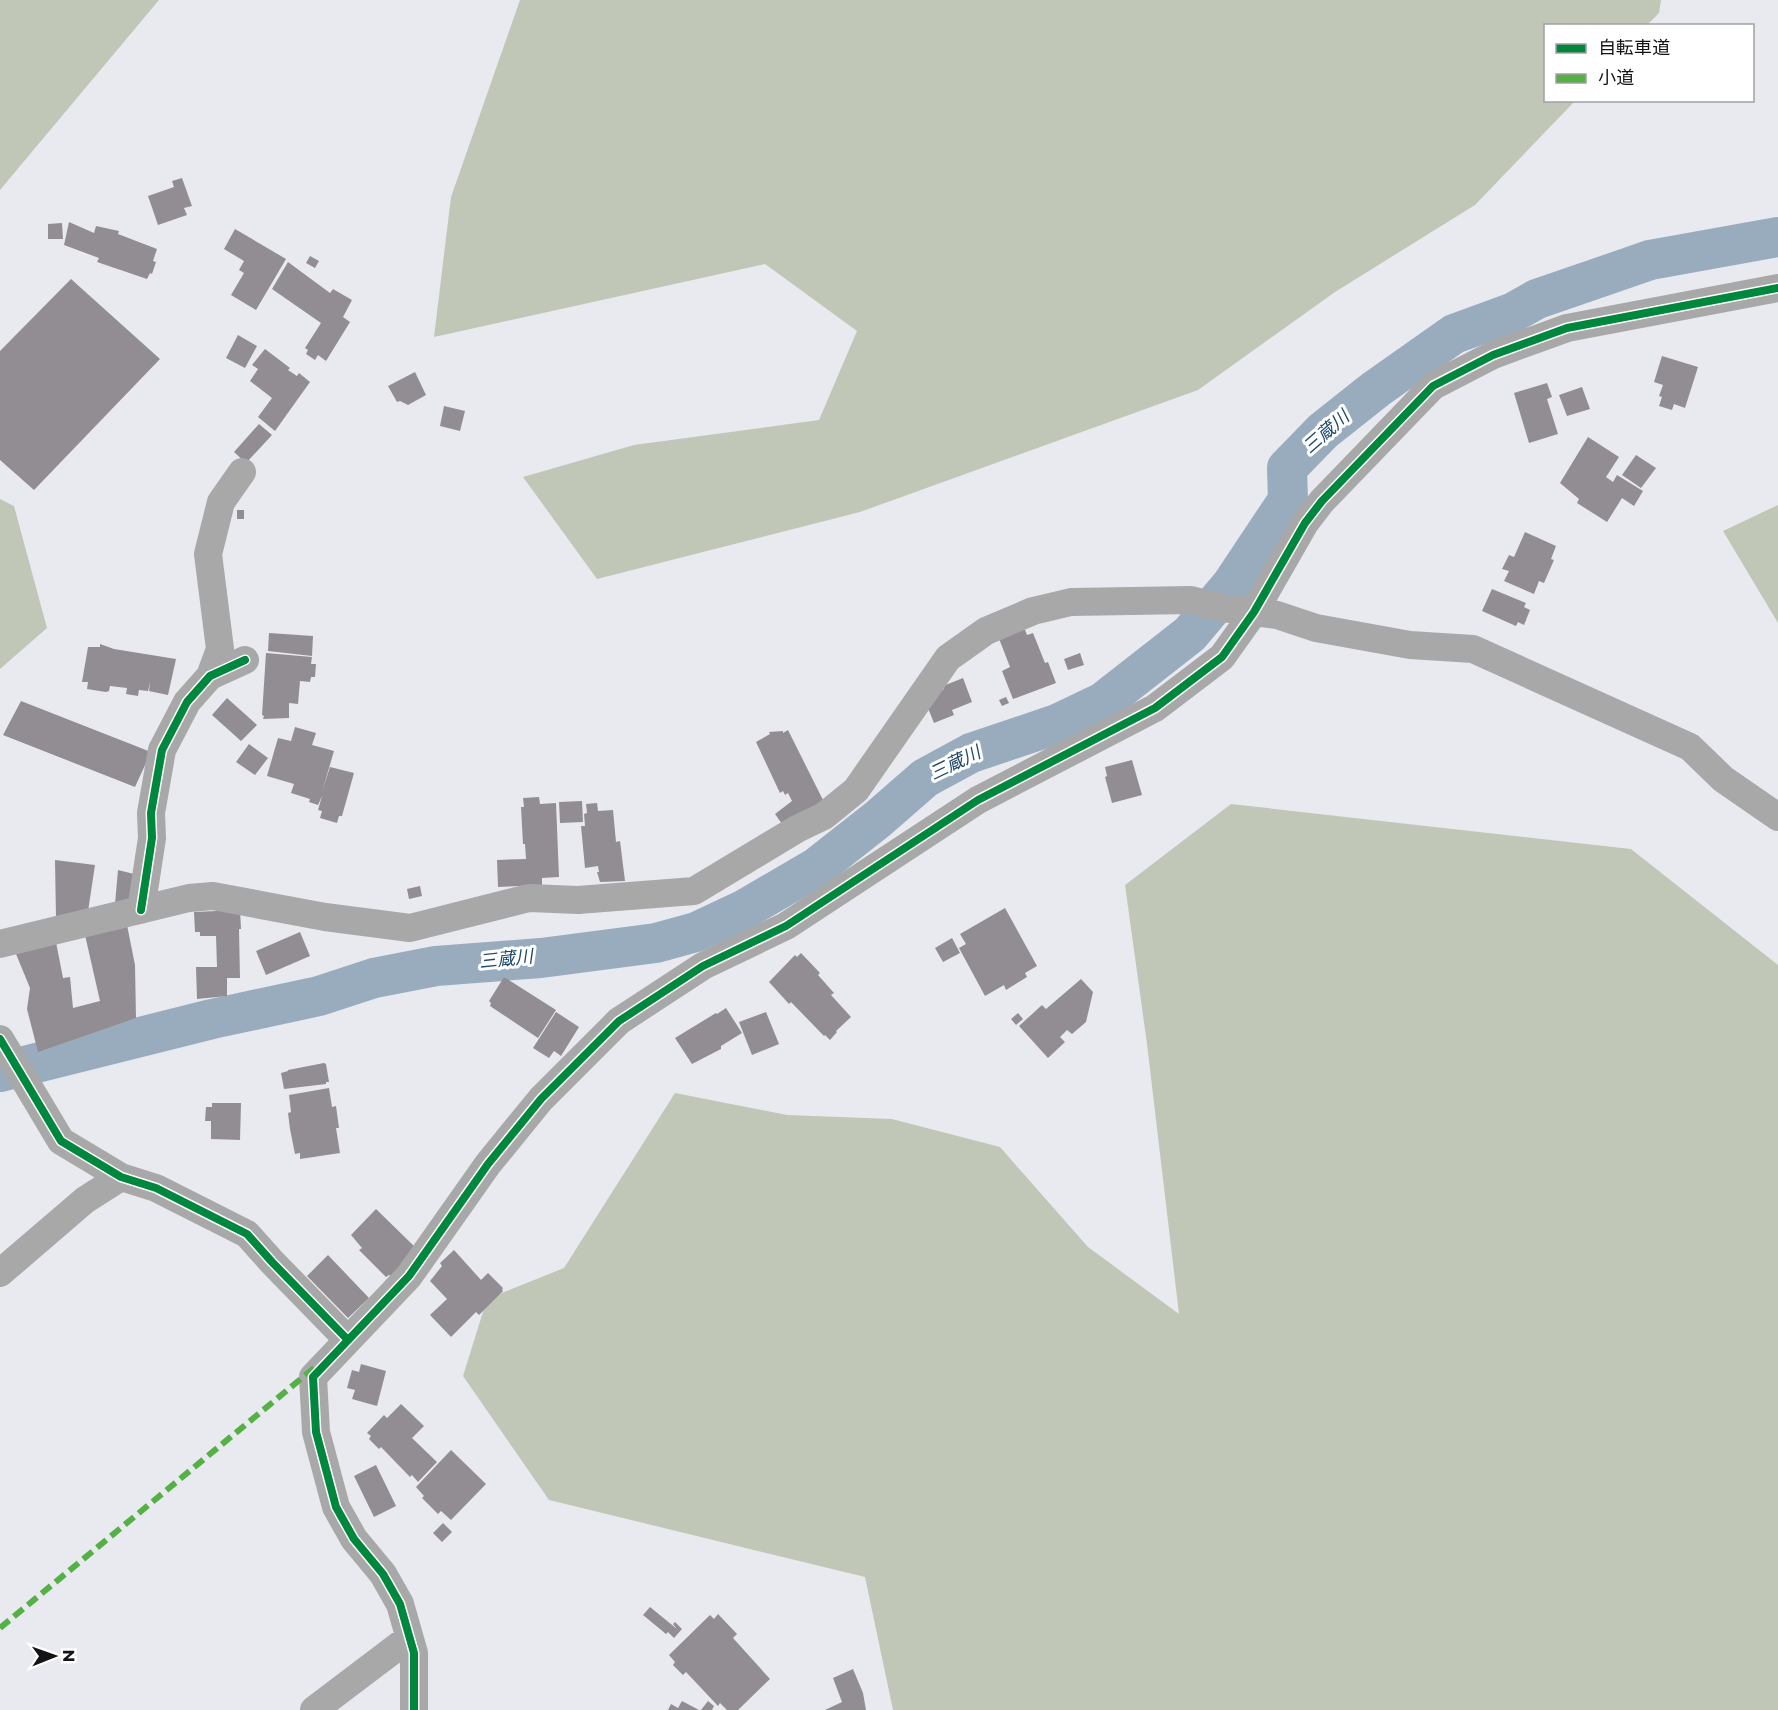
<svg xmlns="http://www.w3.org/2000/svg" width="1778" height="1710" viewBox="0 0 1778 1710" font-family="Montserrat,'Noto Sans JP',sans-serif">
	<rect width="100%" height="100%" fill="#e9eaef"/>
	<!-- forest -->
	<path fill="#c1c7b7" d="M 0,0 L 159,0 L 0,190 Z
		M 520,0 L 1661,0 L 1659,13 L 1647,25 L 1546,26 L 1546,100 L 1575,101 L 1475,205 L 1335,292 L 1198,390 L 860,512 L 597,579 L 523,477 L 634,445 L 819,420 L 857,331 L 765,264 L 434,337 L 451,197 Z
		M 0,499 L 14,506 L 47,628 L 0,669 Z
		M 1778,505 L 1778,623 L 1723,531 Z
		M 1231,804 L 1631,849 L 1778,965 L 1778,1710 L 893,1710 L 865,1577 L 549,1500 L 463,1376 L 487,1299 L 564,1268 L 675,1093 L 787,1115 L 892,1119 L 1000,1147 L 1088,1247 L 1179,1314 L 1147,1044 L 1125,885 Z"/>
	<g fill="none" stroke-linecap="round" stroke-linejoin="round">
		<!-- river -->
		<path stroke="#99acbe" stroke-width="40" d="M 0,1072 L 212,1019 L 319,996 L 374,978 L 436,966 L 541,958 L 656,943 L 696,932 L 745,909 L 817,867 L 878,819 L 925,778 L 971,753 L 1057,724 L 1103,702 L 1190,634 L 1232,584 L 1288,500 L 1287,468 L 1323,431 L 1376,389 L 1454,334 L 1514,312 L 1537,299 L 1650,260 L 1778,237"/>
	</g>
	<!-- building -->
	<path fill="#928d92" d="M 182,178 L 192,206 L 184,208 L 187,215 L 158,225 L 148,196 L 174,187 L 172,181 Z
		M 69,222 L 94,233 L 96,226 L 119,231 L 118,234 L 157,249 L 153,261 L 156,262 L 152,274 L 150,273 L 147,279 L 97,262 L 99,258 L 64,245 Z
		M 62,223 L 63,239 L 48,239 L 48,224 Z
		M 235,229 L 286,259 L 256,310 L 231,295 L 244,273 L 239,270 L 244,261 L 224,249 Z
		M 310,256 L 319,261 L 315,268 L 306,263 Z
		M 288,262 L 330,293 L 333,289 L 352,300 L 343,317 L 350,322 L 326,361 L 318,355 L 315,360 L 306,354 L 308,350 L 305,348 L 321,323 L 272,289 Z
		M 71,279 L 160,359 L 34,490 L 0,460 L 0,351 Z
		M 238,335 L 257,346 L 245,368 L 226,358 Z
		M 265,349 L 290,368 L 288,370 L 297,376 L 299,373 L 310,382 L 275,431 L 258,417 L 272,398 L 250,381 L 258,369 L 252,365 Z
		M 1662,356 L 1698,367 L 1685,408 L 1674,404 L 1672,410 L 1659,406 L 1662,397 L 1659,396 L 1663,385 L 1654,382 Z
		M 415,372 L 426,395 L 408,405 L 400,401 L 397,402 L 388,386 Z
		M 1547,383 L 1552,397 L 1547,399 L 1558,434 L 1529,443 L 1514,393 Z
		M 1582,387 L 1590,409 L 1567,416 L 1559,395 Z
		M 444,406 L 465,411 L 460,431 L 440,426 Z
		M 259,424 L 272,435 L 246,463 L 234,452 Z
		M 1588,437 L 1619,457 L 1606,477 L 1613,482 L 1617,475 L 1643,491 L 1634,506 L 1622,498 L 1607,522 L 1577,503 L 1579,499 L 1560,483 Z
		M 1636,455 L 1656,468 L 1641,488 L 1622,475 Z
		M 237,510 L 244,510 L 244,519 L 237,519 Z
		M 1525,532 L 1556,546 L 1551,559 L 1554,560 L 1544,583 L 1539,581 L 1534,594 L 1504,581 L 1509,571 L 1502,569 L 1509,555 L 1514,557 Z
		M 1492,589 L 1526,603 L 1524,607 L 1530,610 L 1524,625 L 1518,622 L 1516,626 L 1482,611 Z
		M 1024,627 L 1027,635 L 1033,633 L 1045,663 L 1048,662 L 1056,683 L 1013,699 L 1002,671 L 1010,667 L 998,636 Z
		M 269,633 L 313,636 L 312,656 L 268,651 Z
		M 100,644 L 114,649 L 176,659 L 168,695 L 149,691 L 150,682 L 148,691 L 139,690 L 138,696 L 126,694 L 127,688 L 110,686 L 109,691 L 106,692 L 87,689 L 88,682 L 82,682 L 88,647 L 100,647 Z
		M 266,653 L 312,657 L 311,664 L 316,664 L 315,677 L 311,677 L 310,682 L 300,681 L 298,704 L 289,703 L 289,718 L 263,719 L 264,716 L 262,715 Z
		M 1080,653 L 1084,665 L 1068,670 L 1064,659 Z
		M 963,678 L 972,702 L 952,710 L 954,715 L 934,723 L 928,708 L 935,695 L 944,689 L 943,686 Z
		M 1006,697 L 1009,703 L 1002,706 L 999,700 Z
		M 227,698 L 257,725 L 241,741 L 212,715 Z
		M 21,701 L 151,752 L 135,787 L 3,735 Z
		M 295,727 L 316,733 L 312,745 L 334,751 L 322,792 L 330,767 L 354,773 L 342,816 L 339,816 L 337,823 L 320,818 L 322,811 L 318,810 L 322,796 L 318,805 L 309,802 L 310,799 L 291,793 L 294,784 L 267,776 L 278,738 L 291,741 Z
		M 788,730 L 825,804 L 787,831 L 775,814 L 792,801 L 788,793 L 785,795 L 783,791 L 780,793 L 756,742 L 770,734 L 769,732 L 783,731 L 783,733 Z
		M 249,744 L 268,758 L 255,775 L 236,762 Z
		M 1132,760 L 1142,795 L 1112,803 L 1105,777 L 1107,776 L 1105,767 Z
		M 539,797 L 540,804 L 556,803 L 559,877 L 542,878 L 542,885 L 498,887 L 497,860 L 526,859 L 525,844 L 523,844 L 521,807 L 524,807 L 523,798 Z
		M 582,801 L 583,822 L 560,823 L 559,802 Z
		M 597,803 L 598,811 L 613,810 L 616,842 L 620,841 L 625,881 L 600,882 L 597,872 L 599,872 L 598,866 L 585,868 L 581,826 L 585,826 L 584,814 L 587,813 L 586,804 Z
		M 55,860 L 95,865 L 87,918 L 56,918 Z
		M 118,870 L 138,875 L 127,904 L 115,904 Z
		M 420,886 L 422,896 L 409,899 L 407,889 Z
		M 1005,908 L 1037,966 L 1025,973 L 1027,977 L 1006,990 L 1004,985 L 985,996 L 959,948 L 966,944 L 960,934 Z
		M 240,910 L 241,929 L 239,929 L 240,978 L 227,978 L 227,996 L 197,999 L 196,967 L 217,967 L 216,936 L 200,936 L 200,932 L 195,932 L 194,912 Z
		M 127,925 L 135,965 L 136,1018 L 38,1052 L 27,1009 L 30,988 L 16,954 L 56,942 L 63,978 L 70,977 L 73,1008 L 100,1001 L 85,935 Z
		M 300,932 L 310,956 L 266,975 L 256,951 Z
		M 952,938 L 960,953 L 943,962 L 935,948 Z
		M 801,953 L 820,973 L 818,975 L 834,993 L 831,995 L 851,1017 L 836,1031 L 837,1032 L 830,1040 L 825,1035 L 824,1036 L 791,1002 L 789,1004 L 769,982 L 795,955 L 797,957 Z
		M 504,977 L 556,1010 L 538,1038 L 490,1006 L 491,1003 L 489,1001 Z
		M 1081,979 L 1093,992 L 1086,1022 L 1072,1034 L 1067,1030 L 1060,1037 L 1065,1042 L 1048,1058 L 1019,1026 L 1042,1005 L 1046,1009 Z
		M 726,1008 L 742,1033 L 721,1046 L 721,1049 L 692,1064 L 675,1038 L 716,1013 L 717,1014 Z
		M 556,1012 L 579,1027 L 561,1056 L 554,1051 L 549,1058 L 533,1048 Z
		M 766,1012 L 779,1044 L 752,1055 L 739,1022 Z
		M 1018,1013 L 1023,1019 L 1016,1025 L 1011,1019 Z
		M 324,1063 L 326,1064 L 329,1082 L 326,1082 L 326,1084 L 284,1089 L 281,1073 L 288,1071 L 288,1070 Z
		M 329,1088 L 332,1107 L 336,1106 L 339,1128 L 336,1128 L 340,1153 L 300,1159 L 300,1153 L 295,1154 L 290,1129 L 288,1113 L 291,1112 L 289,1095 Z
		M 212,1103 L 241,1103 L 240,1140 L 211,1139 L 211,1121 L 205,1121 L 206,1107 L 212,1107 Z
		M 376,1209 L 417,1249 L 391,1276 L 389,1275 L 386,1277 L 359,1250 L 362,1248 L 351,1235 Z
		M 454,1250 L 481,1280 L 488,1273 L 503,1288 L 502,1290 L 503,1291 L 479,1315 L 476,1312 L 451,1337 L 430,1315 L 447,1299 L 430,1281 L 442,1266 L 440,1263 Z
		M 328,1255 L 369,1298 L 348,1318 L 307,1276 Z
		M 361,1364 L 386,1371 L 377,1406 L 352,1399 L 355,1390 L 347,1388 L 352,1370 L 359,1372 Z
		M 401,1404 L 424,1426 L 412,1438 L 437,1462 L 418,1482 L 412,1475 L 410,1477 L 381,1447 L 379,1449 L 369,1439 L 371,1436 L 367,1433 L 384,1415 L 387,1418 Z
		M 451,1450 L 486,1484 L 451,1520 L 441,1511 L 438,1514 L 422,1498 L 424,1496 L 416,1487 Z
		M 376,1465 L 396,1506 L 374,1517 L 354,1476 Z
		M 443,1523 L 452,1532 L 442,1542 L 433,1533 Z
		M 650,1607 L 677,1629 L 673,1624 L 675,1622 L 682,1629 L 674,1638 L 668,1632 L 666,1634 L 643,1615 Z
		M 718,1614 L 737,1634 L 733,1638 L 770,1679 L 738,1710 L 727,1710 L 720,1703 L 718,1706 L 686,1672 L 683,1675 L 673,1665 L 675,1662 L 669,1655 L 710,1615 L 714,1619 Z
		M 853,1669 L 863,1693 L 866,1710 L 825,1710 L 842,1702 L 833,1678 Z
		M 682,1701 L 699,1710 L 668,1710 L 671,1704 L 678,1708 Z
		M 708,1701 L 714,1706 L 712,1710 L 701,1710 Z"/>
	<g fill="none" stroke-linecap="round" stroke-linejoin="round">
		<!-- minor -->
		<path stroke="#a8a8a9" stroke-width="28" d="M 210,676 L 220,649 L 208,554 L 221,502 L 242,472
			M 141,910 L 152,838 L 151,813 L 162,750 L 187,702 L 210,676 L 245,660
			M 0,944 L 189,898 L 213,896 L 325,917 L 410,928 L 529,898 L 578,900 L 694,891 L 797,829 L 824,816 L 856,790 L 948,658 L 986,631 L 1033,611 L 1071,602 L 1191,600 L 1223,608 L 1277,615 L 1316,628 L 1410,645 L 1473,649 L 1690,747 L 1723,779 L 1778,817
			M 0,1039 L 61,1141 L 121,1177 L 156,1188 L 247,1234 L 272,1262 L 348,1340
			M 0,1273 L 85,1200 L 121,1177
			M 314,1710 L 409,1638
			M 414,1710 L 414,1653 L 400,1604 L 383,1574 L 354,1539 L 336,1507 L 316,1432 L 313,1377 L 409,1276 L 488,1164 L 541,1099 L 619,1021 L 703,966 L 786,926 L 978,800 L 1155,708 L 1222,657 L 1254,612 L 1305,523 L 1322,501 L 1433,386 L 1493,355 L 1567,328 L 1778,288"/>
		<!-- quiet -->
		<path stroke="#55b145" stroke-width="6" stroke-dasharray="12 6" stroke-linecap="butt" d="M 0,1628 L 314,1368"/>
		<defs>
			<path id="cycleway" d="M 141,910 L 152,838 L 151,813 L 162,750 L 187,702 L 210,676 L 245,660
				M 0,1039 L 61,1141 L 121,1177 L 156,1188 L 247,1234 L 272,1262 L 348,1340
				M 414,1710 L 414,1653 L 400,1604 L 383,1574 L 354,1539 L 336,1507 L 316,1432 L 313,1377 L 409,1276 L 488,1164 L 541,1099 L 619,1021 L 703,966 L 786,926 L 978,800 L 1155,708 L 1222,657 L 1254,612 L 1305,523 L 1322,501 L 1433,386 L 1493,355 L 1567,328 L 1778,288"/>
		</defs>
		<!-- cycleway casing -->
		<use href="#cycleway" stroke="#fff" stroke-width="11"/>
		<!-- cycleway -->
		<use href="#cycleway" stroke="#00873e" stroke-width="8"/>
	</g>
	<g text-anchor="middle" stroke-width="6" stroke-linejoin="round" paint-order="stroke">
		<!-- water labels -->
		<g font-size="18" font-style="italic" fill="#1e486c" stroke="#fff">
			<text transform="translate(1326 432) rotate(-41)" y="6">三蔵川</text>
			<text transform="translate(955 763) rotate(-26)" y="6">三蔵川</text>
			<text transform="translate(506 959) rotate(-6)" y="6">三蔵川</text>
		</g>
	</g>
	<!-- legend -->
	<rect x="1544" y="24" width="210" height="78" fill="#ffffff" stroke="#a1a1a2" stroke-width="1.5"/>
	<rect x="1556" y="44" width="30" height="9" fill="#00873e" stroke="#a1a1a2" stroke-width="1.5"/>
	<text x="1598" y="54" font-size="18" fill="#141417">自転車道</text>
	<rect x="1556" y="74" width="30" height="9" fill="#55b145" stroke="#a1a1a2" stroke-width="1.5"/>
	<text x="1598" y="84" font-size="18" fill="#141417">小道</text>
	<!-- north arrow -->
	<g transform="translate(54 1656) rotate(89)" stroke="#ffffff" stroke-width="4.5" paint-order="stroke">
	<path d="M0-4.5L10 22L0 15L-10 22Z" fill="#141417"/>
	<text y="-9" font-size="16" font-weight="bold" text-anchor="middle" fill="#141417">N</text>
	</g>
</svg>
